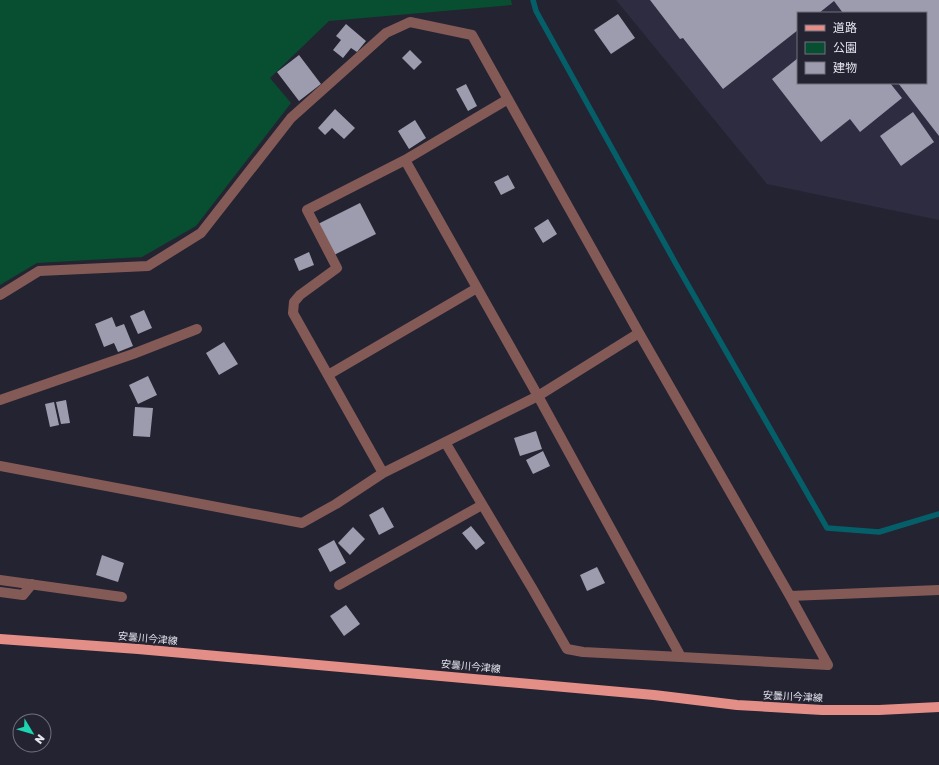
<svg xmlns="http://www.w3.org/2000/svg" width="939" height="765" viewBox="0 0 939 765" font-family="'Golos Text','Noto Sans JP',sans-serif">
	<rect width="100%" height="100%" fill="#242332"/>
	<!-- built -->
	<path fill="#2e2c40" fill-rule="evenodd" d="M 616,0 L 939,0 L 939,220 L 767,184 ZM 798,13 L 926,13 L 926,83 L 798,83 Z"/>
	<!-- green -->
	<path fill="#084e30" d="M 0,0 L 511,0 L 512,5 L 329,21 L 270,78 L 291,103 L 196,226 L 142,257 L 37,263 L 0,285 Z"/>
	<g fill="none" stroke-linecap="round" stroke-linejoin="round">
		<!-- stream -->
		<path stroke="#055f69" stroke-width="5.5" d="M 533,0 L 536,11 L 676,264 L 827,528 L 879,532 L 939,514"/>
	</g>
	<!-- building -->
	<path fill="#9d9caf" d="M 650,0 L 939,0 L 939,136 L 898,83 L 926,83 L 926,13 L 843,13 L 834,1 L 819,13 L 798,13 L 798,30 L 723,89 L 683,38 L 680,39 Z
		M 618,14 L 635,38 L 611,54 L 594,30 Z
		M 346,24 L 366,41 L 357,52 L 351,48 L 343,58 L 333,50 L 341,40 L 336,36 Z
		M 410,50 L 422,62 L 414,70 L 402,58 Z
		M 299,55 L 321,84 L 299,101 L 277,72 Z
		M 798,58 L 798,83 L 890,83 L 902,98 L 860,132 L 850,119 L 821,142 L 772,79 Z
		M 466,84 L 477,106 L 468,111 L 456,89 Z
		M 335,109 L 355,128 L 344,139 L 332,128 L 325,135 L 318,128 Z
		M 913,112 L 934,142 L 901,166 L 880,136 Z
		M 415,120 L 426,138 L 409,149 L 398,131 Z
		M 508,175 L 515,188 L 501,195 L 494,182 Z
		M 360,203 L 376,234 L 334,255 L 318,224 Z
		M 548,219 L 557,234 L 543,243 L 534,228 Z
		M 309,252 L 314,265 L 299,271 L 294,259 Z
		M 144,310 L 152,328 L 138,334 L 130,316 Z
		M 112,317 L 116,327 L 124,324 L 133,346 L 118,352 L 114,343 L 104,347 L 95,324 Z
		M 224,342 L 238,364 L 219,375 L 206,353 Z
		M 148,376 L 157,395 L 138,404 L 129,385 Z
		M 66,400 L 70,423 L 61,424 L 56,402 Z
		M 54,402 L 59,425 L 50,427 L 45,404 Z
		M 135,407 L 153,408 L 150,437 L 133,436 Z
		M 536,431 L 542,449 L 520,456 L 514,438 Z
		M 543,451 L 550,466 L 533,474 L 526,460 Z
		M 383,507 L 394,527 L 379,535 L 369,515 Z
		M 471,526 L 485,543 L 476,550 L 462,533 Z
		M 353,527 L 365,539 L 350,555 L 338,543 Z
		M 334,540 L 346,563 L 330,572 L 318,549 Z
		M 102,555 L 124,563 L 118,582 L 96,575 Z
		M 597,567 L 605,583 L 587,591 L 580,575 Z
		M 346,605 L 360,624 L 344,636 L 330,616 Z"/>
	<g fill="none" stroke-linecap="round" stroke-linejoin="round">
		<!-- minor -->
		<path stroke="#845a57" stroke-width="10" d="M 405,160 L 538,396 L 681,657
			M 0,295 L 39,271 L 148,266 L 201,233 L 291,118 L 386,33 L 410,22 L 472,35 L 639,333 L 790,596 L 828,665 L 681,657 L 583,652 L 567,649 L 532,588 L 445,442
			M 328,375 L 477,288
			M 0,400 L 133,354 L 197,329
			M 0,466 L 302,523 L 336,504 L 383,473 L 538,396 L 639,333
			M 383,473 L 293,313 L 294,302 L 300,295 L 337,268 L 307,210 L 405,160 L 508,99
			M 0,580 L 122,597
			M 339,585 L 482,505
			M 0,592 L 23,595 L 32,584
			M 790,596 L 939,590"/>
		<!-- major -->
		<path stroke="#e48e88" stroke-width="10" d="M 0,639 L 138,649 L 654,695 L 737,705 L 822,710 L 879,710 L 939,707"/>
	</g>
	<g text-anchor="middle" stroke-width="4" stroke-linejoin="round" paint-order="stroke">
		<!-- street labels -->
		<g font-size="10" fill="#e5e4ee" stroke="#242332">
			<text transform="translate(148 638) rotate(5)" y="4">安曇川今津線</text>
			<text transform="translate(471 666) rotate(5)" y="4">安曇川今津線</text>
			<text transform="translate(793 696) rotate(3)" y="4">安曇川今津線</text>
		</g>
	</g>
	<!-- legend -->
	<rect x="797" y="12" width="130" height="72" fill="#242332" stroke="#71707d"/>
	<rect x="805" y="25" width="20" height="6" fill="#e48e88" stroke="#71707d"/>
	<text x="833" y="32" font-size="12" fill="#e5e4ee">道路</text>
	<rect x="805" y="42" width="20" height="12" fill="#084e30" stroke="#71707d"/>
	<text x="833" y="52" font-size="12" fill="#e5e4ee">公園</text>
	<rect x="805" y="62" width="20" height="12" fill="#9d9caf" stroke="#71707d"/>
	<text x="833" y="72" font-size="12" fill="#e5e4ee">建物</text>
	<!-- north arrow -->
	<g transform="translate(32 733) rotate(128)"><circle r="19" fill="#242332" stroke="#71707d"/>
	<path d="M0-3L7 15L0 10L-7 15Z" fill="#1cd5b1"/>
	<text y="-6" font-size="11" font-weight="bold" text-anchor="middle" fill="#e5e4ee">N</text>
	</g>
</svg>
